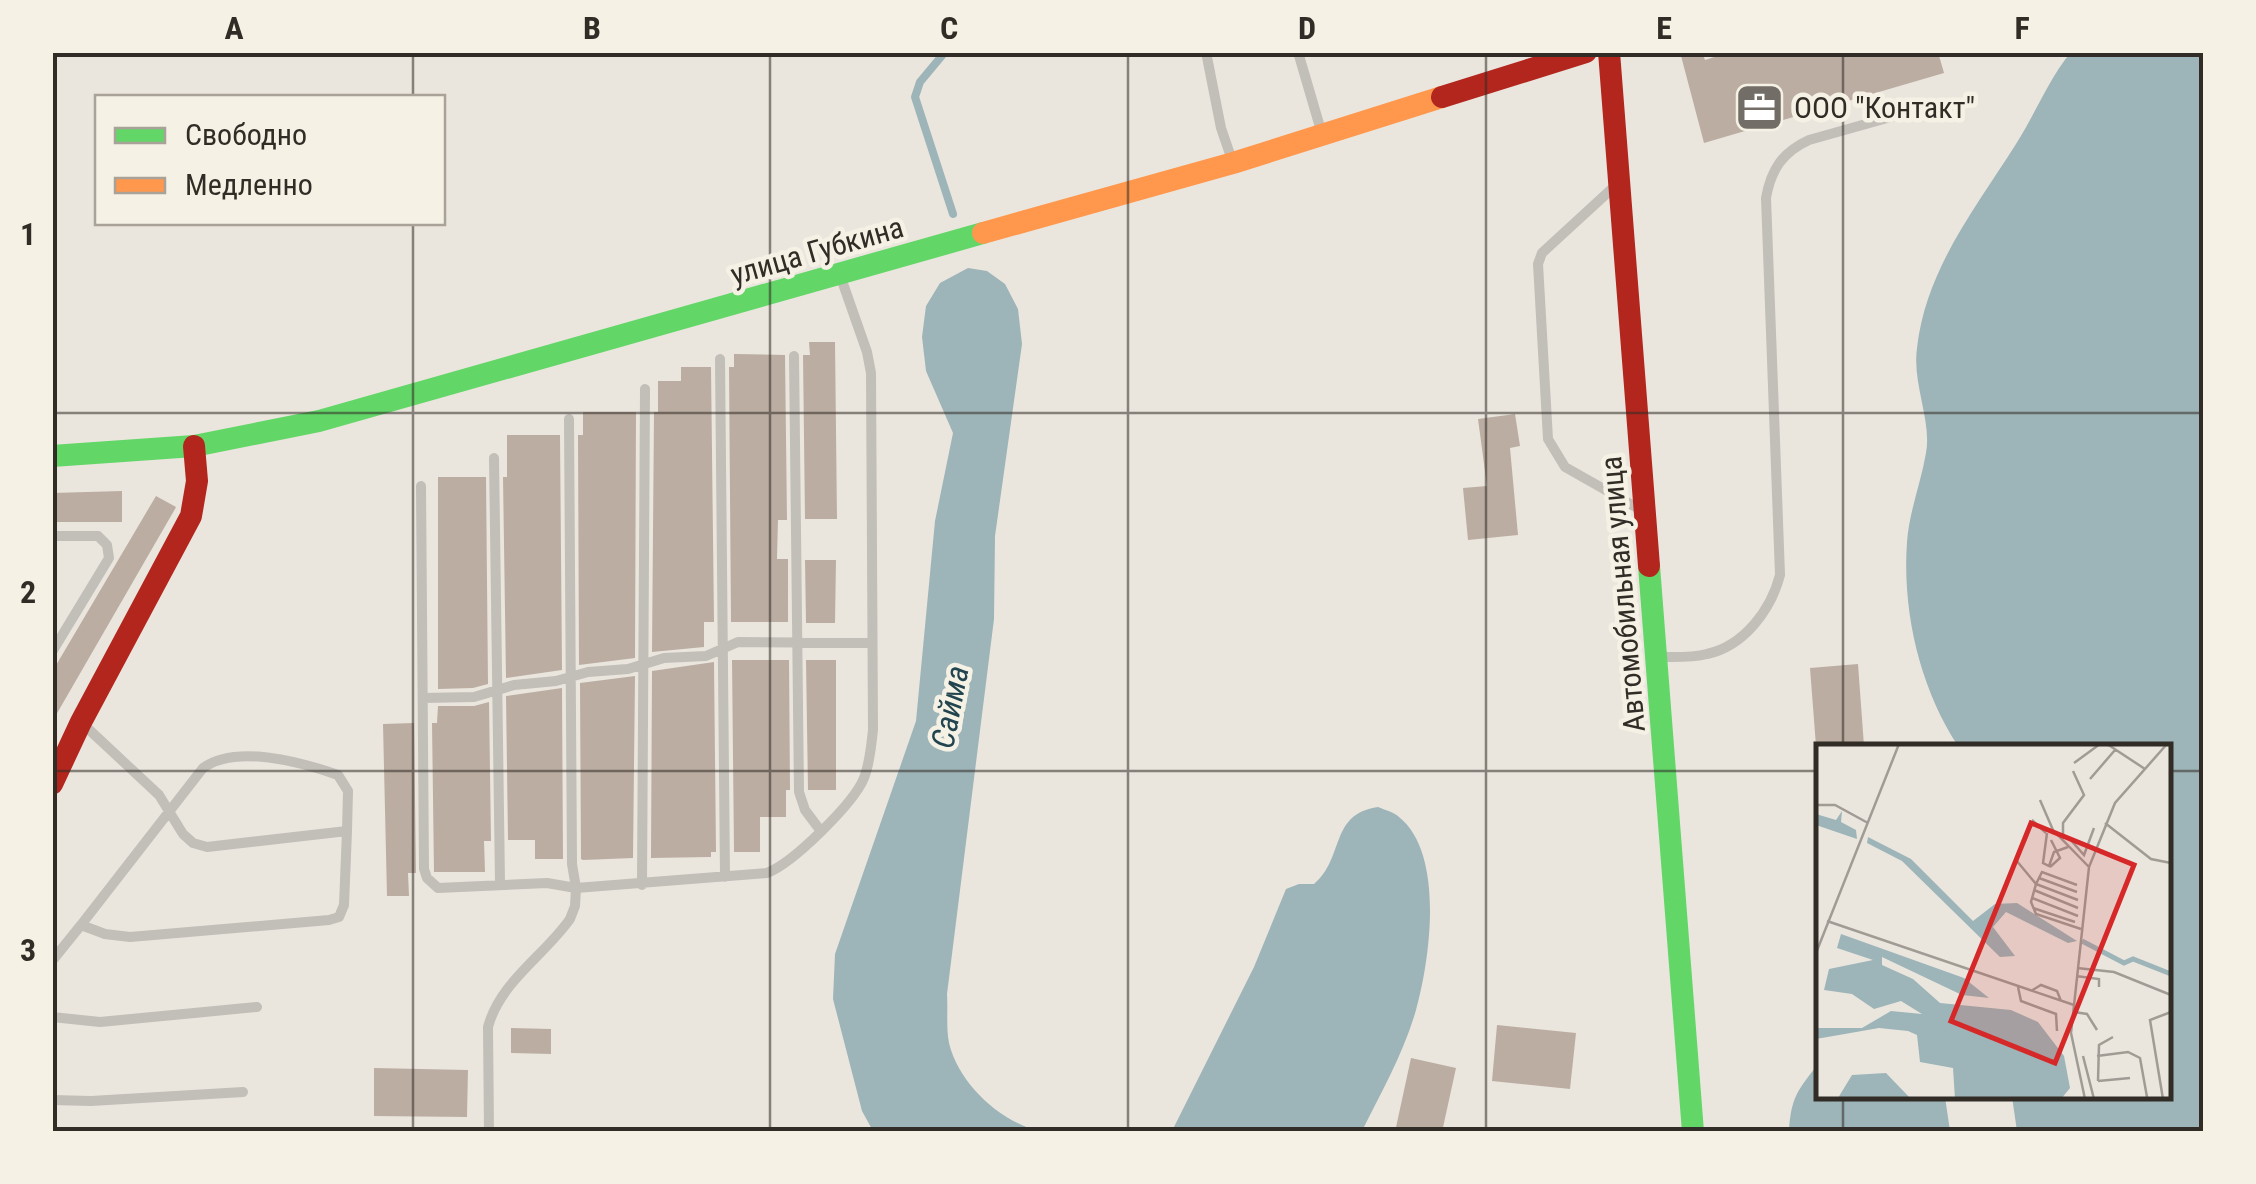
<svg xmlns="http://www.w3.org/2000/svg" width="2256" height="1184" viewBox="0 0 2256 1184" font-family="'Roboto Condensed',sans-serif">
	<rect width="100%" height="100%" fill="#eae6de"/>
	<!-- water -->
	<path fill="#9db4b8" d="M 2070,53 L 2203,53 L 2203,1131 L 2017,1131 L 2012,1097 L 2168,1096 L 2168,746 L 1958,746 C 1920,688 1902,612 1907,542 C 1909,512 1921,483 1926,453 C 1932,421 1912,384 1917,348 C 1926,269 1975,209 2016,144 C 2035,114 2048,81 2070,53 Z
		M 968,268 L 987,271 L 1005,284 L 1018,309 L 1022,344 L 995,536 L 994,619 L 947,994 C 948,1010 946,1028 949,1043 C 959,1084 998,1119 1037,1131 L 873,1131 L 862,1111 L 833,999 L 835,954 L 916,721 L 935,521 L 953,433 L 926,371 L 922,337 L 926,306 L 940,283 Z
		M 1378,807 C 1385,810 1394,812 1399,817 C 1445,854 1430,960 1416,1010 C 1404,1052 1381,1093 1362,1131 L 1172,1131 L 1254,967 L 1286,889 L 1299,884 L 1314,884 C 1345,858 1329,814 1378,807 Z
		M 1818,1064 L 1818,1096 L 1945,1097 L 1950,1131 L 1789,1131 C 1791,1097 1798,1090 1818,1064 Z"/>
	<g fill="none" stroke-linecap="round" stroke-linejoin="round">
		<!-- stream -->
		<path stroke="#9db4b8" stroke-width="8" d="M 945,52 L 920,82 L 915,97 L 953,214"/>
	</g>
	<!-- building -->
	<path fill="#bcada2" d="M 1680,52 L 1702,52 L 1705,60 L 1730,52 L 1938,52 L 1944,73 L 1704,143 Z
		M 809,342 L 835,342 L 837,519 L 805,519 L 803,355 L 810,355 Z
		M 734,354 L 785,355 L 787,520 L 778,520 L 777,559 L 788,559 L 788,622 L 731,622 L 729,367 L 734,367 Z
		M 681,367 L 711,367 L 714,622 L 704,622 L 704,647 L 652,652 L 654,412 L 658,412 L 658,381 L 681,381 Z
		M 583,412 L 636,412 L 635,658 L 579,665 L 578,435 L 583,435 Z
		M 1515,414 L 1520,446 L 1510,448 L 1518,535 L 1468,540 L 1463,488 L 1487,486 L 1478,419 Z
		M 507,435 L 560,435 L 562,670 L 506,678 L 503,477 L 507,477 Z
		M 438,477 L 486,477 L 488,684 L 473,688 L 438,689 Z
		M 122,491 L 122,522 L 52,522 L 52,493 Z
		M 156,496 L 176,507 L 175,509 L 52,722 L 52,672 Z
		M 805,560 L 836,560 L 835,623 L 806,623 Z
		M 732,660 L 789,660 L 790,790 L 786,790 L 786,817 L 760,817 L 760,852 L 734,852 Z
		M 806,660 L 836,660 L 836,790 L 808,790 Z
		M 714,662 L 716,852 L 711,852 L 711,857 L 651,858 L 652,671 Z
		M 1858,664 L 1864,746 L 1816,746 L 1810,668 Z
		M 635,676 L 633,858 L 583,860 L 581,859 L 580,683 Z
		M 562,688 L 563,859 L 535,859 L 535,840 L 508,840 L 506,696 Z
		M 489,702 L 491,841 L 484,841 L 485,872 L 434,872 L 432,723 L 437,723 L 438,706 L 474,706 Z
		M 414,723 L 416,873 L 408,873 L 409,896 L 387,896 L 383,724 Z
		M 1497,1025 L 1576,1033 L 1570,1089 L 1492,1081 Z
		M 511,1028 L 551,1029 L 551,1054 L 511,1053 Z
		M 1411,1058 L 1456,1068 L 1442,1132 L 1395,1132 Z
		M 374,1068 L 468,1070 L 467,1117 L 374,1116 Z"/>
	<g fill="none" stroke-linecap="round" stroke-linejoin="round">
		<!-- lane -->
		<path stroke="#c2beb8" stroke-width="10" d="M 1206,52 L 1221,128 L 1233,163
			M 1298,52 L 1322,134
			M 1616,185 L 1542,253 L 1538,264 L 1548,439 L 1565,467 L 1641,510
			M 794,356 L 799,792 L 805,810 L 820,830
			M 720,359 L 725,877
			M 494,458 L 500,883
			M 421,486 L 424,869 L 427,878 L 438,888 L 547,883 L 576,888 L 572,864 L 569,419
			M 52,536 L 98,536 L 107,545 L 109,558 L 52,652
			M 1659,657 C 1675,657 1692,658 1707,654 C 1744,646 1771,610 1780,575 L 1766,198 C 1771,169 1783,152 1809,140 L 1937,104
			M 423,698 L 474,697 L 514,685 L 556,681 L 588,672 L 628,669 L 664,658 L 706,656 L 738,642 L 872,643
			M 642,885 L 645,389
			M 81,925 L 203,768 C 236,744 301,762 338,775 L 348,791 L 347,831
			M 52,961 L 81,925 L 105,934 L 130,937 L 329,920 L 339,917 L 344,905 L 347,831 L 207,847 L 193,843 L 183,834 L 159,795 L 83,724
			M 52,1017 L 100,1022 L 257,1007
			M 52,1100 L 91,1101 L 243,1092
			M 489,1132 L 488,1027 C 500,982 544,956 570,919 L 575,906 L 576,888 L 767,873 C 793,863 854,803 864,778 C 870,763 871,746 873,730 L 871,373 L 867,352 L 841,278"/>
		<!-- fast -->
		<path stroke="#63d668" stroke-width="22" d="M 52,456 L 194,446 L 319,421 L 983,233
			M 1649,566 L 1693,1132"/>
		<!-- slow -->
		<path stroke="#ff974d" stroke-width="22" d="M 983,233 L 1233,163 L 1442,97"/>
		<!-- jam -->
		<path stroke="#b3261e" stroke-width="22" d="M 1609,52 L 1649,566
			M 1442,97 L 1586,52
			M 52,784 L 81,722 L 191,516 L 197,481 L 194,446"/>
	</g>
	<!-- grid -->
	<path fill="none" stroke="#322c27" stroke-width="2.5" stroke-opacity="0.55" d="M 413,52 L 413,98M 770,52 L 770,1132M 1128,52 L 1128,1132M 1486,52 L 1486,1132M 1843,52 L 1843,746M 413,222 L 413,1132M 52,413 L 2204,413M 52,771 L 1818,771M 2168,771 L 2204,771M 1843,1096 L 1843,1132"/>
	<!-- icons -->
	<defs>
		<symbol id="office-square" viewBox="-11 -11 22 22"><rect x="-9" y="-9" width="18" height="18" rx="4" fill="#726d67" stroke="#f6f1e5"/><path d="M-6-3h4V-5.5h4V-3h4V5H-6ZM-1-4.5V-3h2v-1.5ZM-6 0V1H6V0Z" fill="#fff"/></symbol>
	</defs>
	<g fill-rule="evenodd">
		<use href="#office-square" x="1732" y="80" width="55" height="55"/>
	</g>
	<g text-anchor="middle" stroke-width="9" stroke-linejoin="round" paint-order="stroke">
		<!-- poi labels -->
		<g font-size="30" fill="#322c27" stroke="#f6f1e5" text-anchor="start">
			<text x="1794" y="118">ООО "Контакт"</text>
		</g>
		<!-- street labels -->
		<g font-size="30" fill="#322c27" stroke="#f6f1e5">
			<text transform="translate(817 251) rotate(-16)" y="10">улица Губкина</text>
			<text transform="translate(1623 594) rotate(-95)" y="10">Автомобильная улица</text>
		</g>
		<!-- water labels -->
		<g font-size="32" font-style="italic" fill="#21444f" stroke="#f6f1e5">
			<text transform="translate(950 707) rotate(-79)" y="11">Сайма</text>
		</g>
	</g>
	<!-- overview -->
	<g transform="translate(1816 744)">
		<rect width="355" height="355" fill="#eae6de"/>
		<path d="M 26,67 L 25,78 L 40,86 L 41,95 L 0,81 L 0,70 L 20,76 ZM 52,93 L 95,115 L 157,177 L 179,160 L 201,159 L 261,197 L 252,199 L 190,168 L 177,183 L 199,212 L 184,213 L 86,117 L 51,99 ZM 25,190 L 148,234 L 173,254 L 146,251 L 66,213 L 66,221 L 97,235 L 124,259 L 195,266 L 222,278 L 248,312 L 254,344 L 245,355 L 139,355 L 137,324 L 104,318 L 101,291 L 92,287 L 63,284 L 0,295 L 0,284 L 46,284 L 75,267 L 106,270 L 85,257 L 58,265 L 36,250 L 8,246 L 13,225 L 57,216 L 21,204 ZM 70,329 L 95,355 L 22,354 L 36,331 Z" fill="#9db4b8"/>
		<path fill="none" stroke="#9db4b8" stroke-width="5" d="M 266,197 L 308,219 L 317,215 L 355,230"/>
		<path fill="none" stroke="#a09c95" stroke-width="2.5" d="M 291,0 L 329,25M 258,19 L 284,0M 274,35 L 299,6M 224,56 L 237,86 L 273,123M 0,61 L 19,61 L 52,79M 289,79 L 335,115 L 355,119M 231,89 L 227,119 L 233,122 L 238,108 L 252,103M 253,94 L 268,111 L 278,84M 247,95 L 247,79 L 268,51 L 257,27M 209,97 L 217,77 L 230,89M 200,116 L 220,140 L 215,158 L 220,170 L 265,185M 234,123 L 244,114 L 235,96M 223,134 L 261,148M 261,141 L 226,128 L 220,140 L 262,156M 218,146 L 262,164M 216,154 L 262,172M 217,164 L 259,178M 11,177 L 258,261M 0,209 L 83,0M 261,224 L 298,228 L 355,251M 260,232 L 283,235 L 283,243M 202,243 L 205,257 L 240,270 L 241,287M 215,247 L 225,241 L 241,247 L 245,257M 258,268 L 271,270 L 281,286M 267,312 L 278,355M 281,312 L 312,308 L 324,314 L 331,353M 282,337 L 283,301 L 297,293M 282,337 L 314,334M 269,355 L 255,289 L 273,123 L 299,59 L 351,0M 347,355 L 334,276 L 355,268"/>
		<path fill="#d62828" fill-opacity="0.15" stroke="#d62828" stroke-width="5" d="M 215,79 L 318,121 L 239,319 L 135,277 Z"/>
		<rect width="355" height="355" fill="none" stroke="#322c27" stroke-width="5"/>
	</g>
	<!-- border -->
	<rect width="2256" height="1184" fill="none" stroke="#f6f1e5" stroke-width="110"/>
	<!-- legend -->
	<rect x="95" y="95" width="350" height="130" fill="#f6f1e5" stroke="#a8a299" stroke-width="2.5"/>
	<rect x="115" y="128" width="50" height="15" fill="#63d668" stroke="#a8a299" stroke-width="2.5"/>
	<text x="185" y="145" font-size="30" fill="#322c27">Свободно</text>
	<rect x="115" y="178" width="50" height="15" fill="#ff974d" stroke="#a8a299" stroke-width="2.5"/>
	<text x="185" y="195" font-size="30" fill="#322c27">Медленно</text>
	<rect x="55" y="55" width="2146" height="1074" fill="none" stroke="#322c27" stroke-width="4"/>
	<g font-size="32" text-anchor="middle" font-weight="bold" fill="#322c27">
		<text x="234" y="39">A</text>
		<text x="592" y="39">B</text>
		<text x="949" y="39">C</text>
		<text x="1307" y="39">D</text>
		<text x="1664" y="39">E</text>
		<text x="2022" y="39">F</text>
		<text x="28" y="245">1</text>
		<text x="28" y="603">2</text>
		<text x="28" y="961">3</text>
	</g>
</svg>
